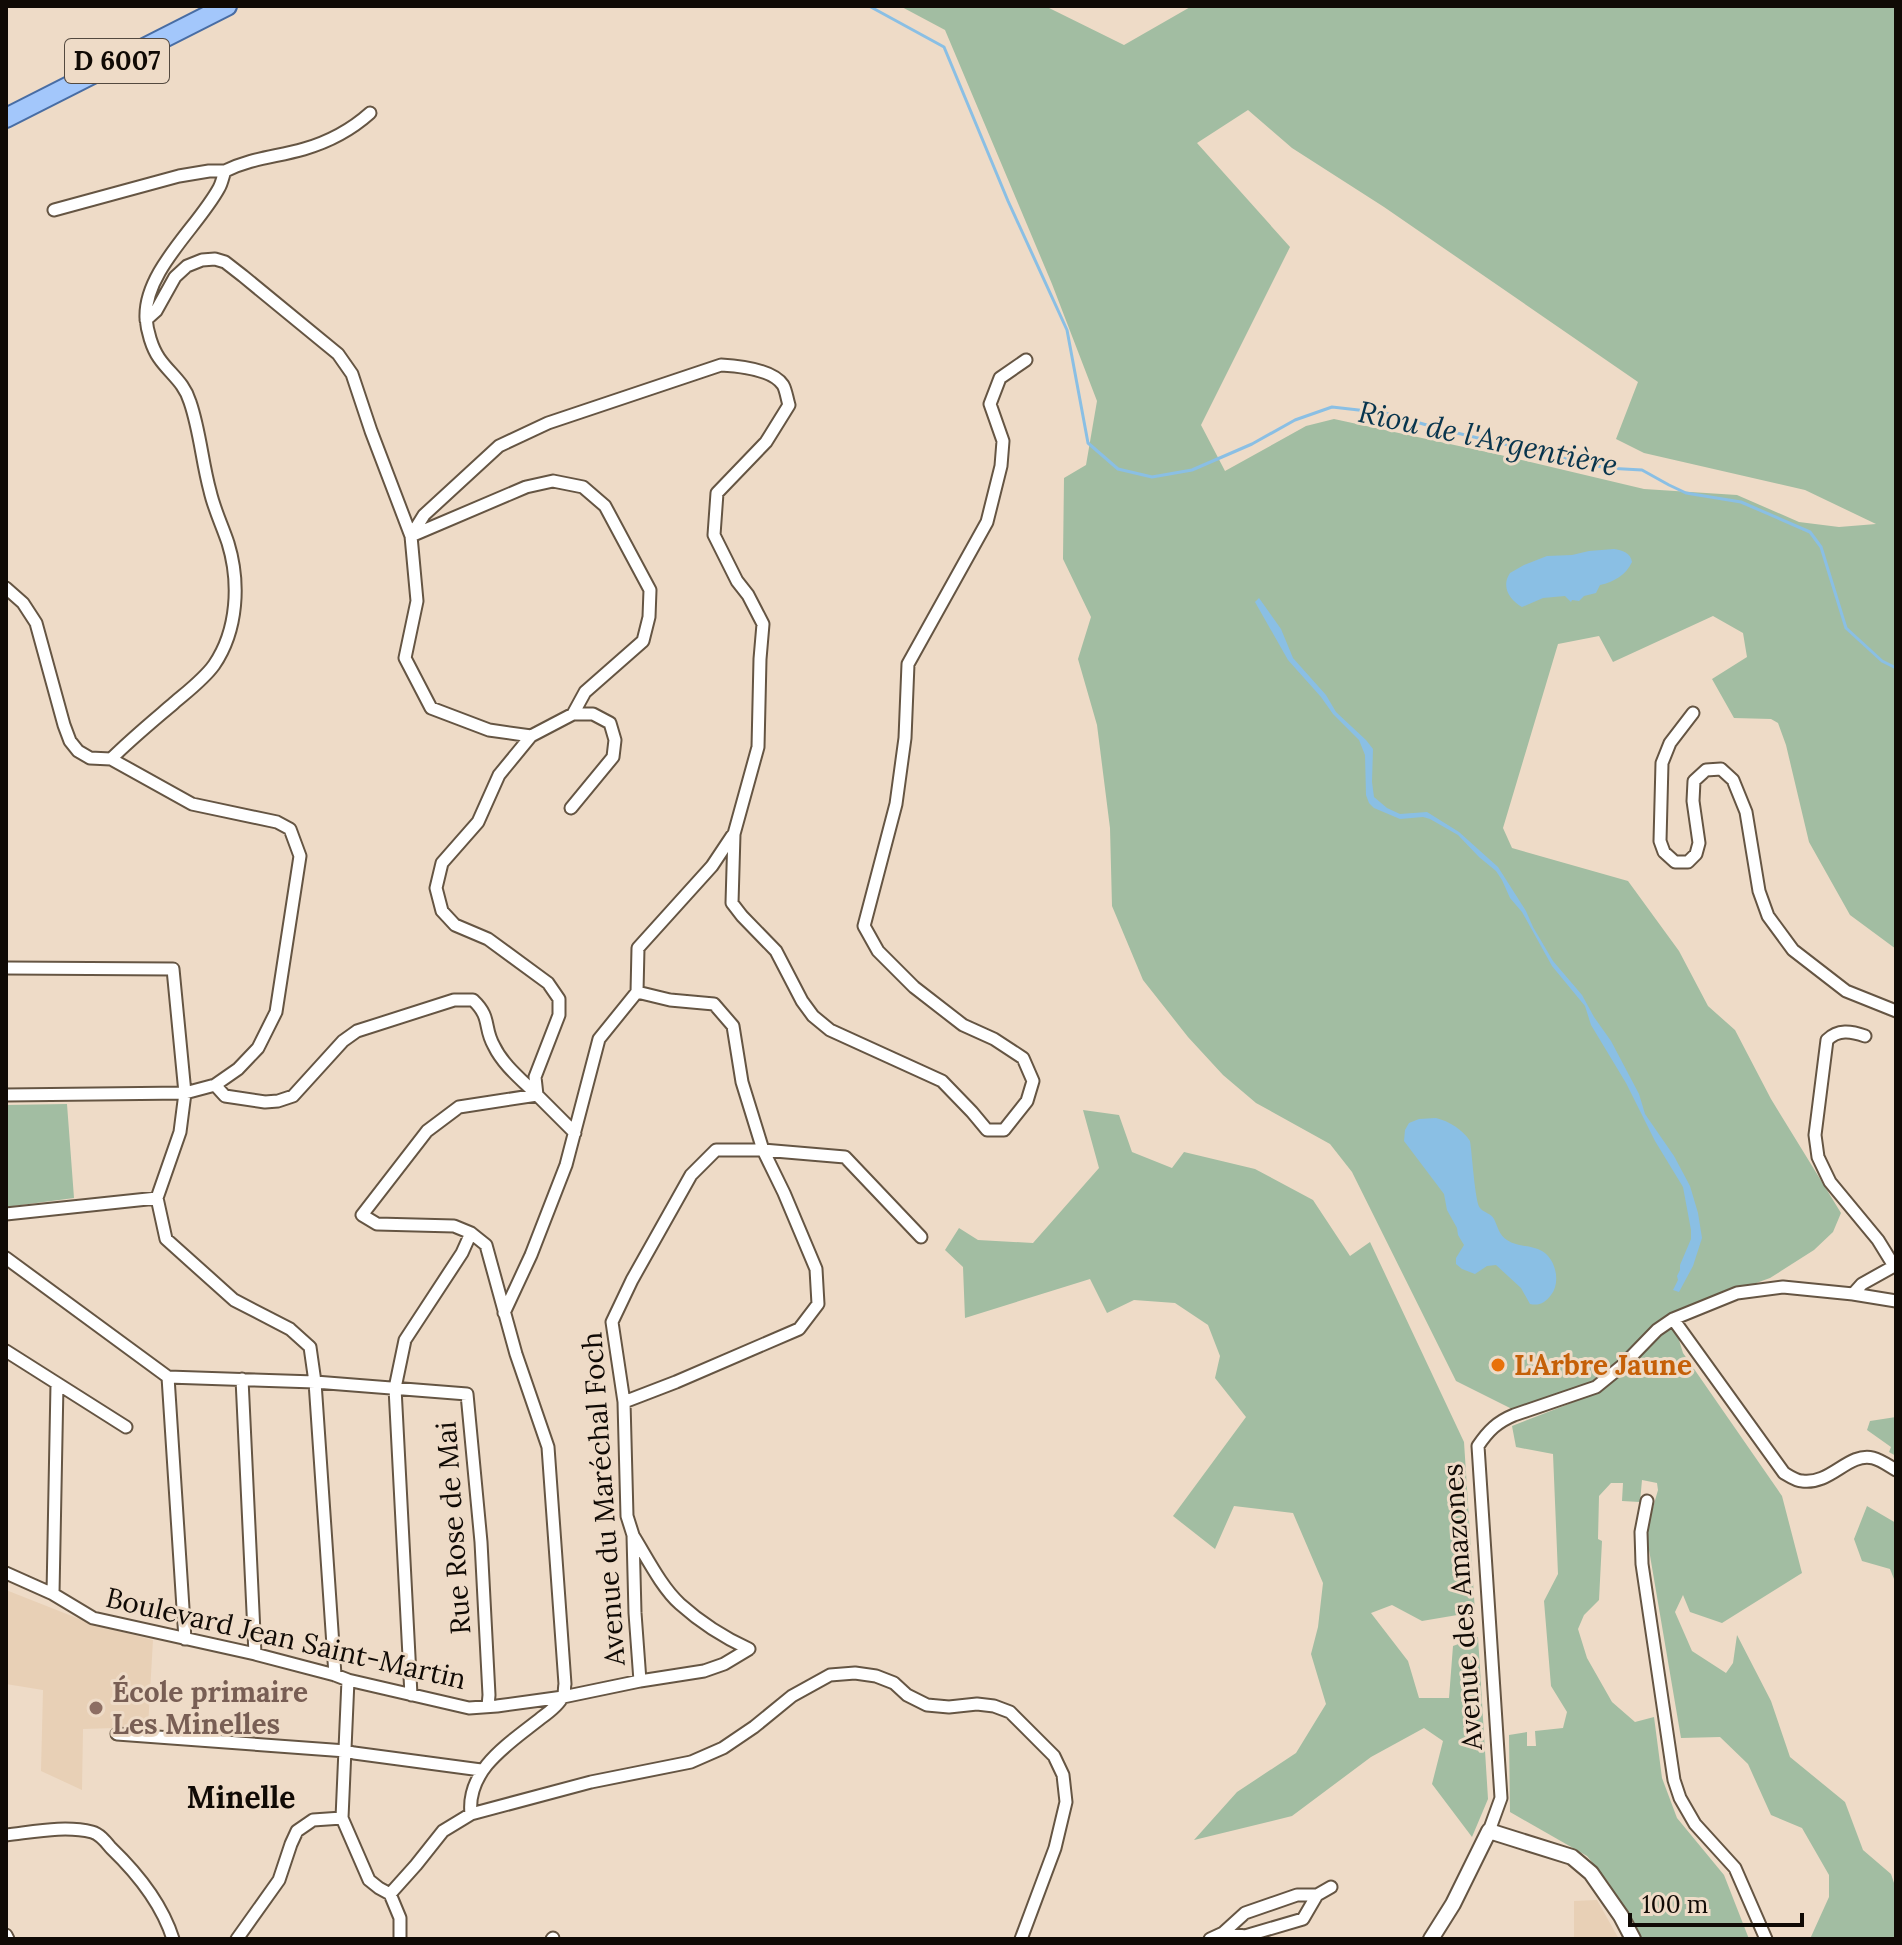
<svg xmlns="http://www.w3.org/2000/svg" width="1902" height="1945" viewBox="0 0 1902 1945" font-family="Lora,serif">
	<rect width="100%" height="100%" fill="#eedbc7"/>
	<!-- built -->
	<path fill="#e8d0b6" d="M 6,1590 L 92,1624 L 153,1640 L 148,1727 L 83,1729 L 82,1790 L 41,1771 L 43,1690 L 6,1684 Z
		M 1597,1900 L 1619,1939 L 1574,1939 L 1574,1901 Z"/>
	<!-- green -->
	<path fill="#a2bda2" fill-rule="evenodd" d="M 900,6 L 1045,6 L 1124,45 L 1192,6 L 1896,6 L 1896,949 L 1850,915 L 1809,842 L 1786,745 L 1778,723 L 1771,719 L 1734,718 L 1712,679 L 1747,657 L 1743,633 L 1713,616 L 1613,662 L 1599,636 L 1558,644 L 1503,828 L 1512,848 L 1628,881 L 1679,951 L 1708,1006 L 1735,1030 L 1771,1099 L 1841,1213 L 1833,1232 L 1814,1250 L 1770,1278 L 1671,1314 L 1683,1353 L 1782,1496 L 1802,1573 L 1722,1623 L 1690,1612 L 1683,1595 L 1675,1612 L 1692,1651 L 1726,1673 L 1733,1663 L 1737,1635 L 1771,1701 L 1790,1757 L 1845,1802 L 1863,1850 L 1891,1874 L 1896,1889 L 1896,1939 L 1810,1939 L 1829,1897 L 1829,1875 L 1802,1828 L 1771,1815 L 1748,1764 L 1720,1737 L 1681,1738 L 1646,1532 L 1658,1490 L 1657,1483 L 1642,1480 L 1640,1502 L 1622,1501 L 1623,1483 L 1611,1483 L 1599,1496 L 1598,1539 L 1602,1541 L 1599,1600 L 1584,1615 L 1578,1629 L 1587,1658 L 1612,1702 L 1635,1722 L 1654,1717 L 1662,1778 L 1677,1818 L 1724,1875 L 1749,1939 L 1639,1939 L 1609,1883 L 1587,1856 L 1510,1812 L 1509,1735 L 1527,1732 L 1527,1746 L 1536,1746 L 1535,1731 L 1563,1728 L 1567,1712 L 1551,1686 L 1544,1601 L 1558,1574 L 1553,1454 L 1516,1447 L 1512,1426 L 1592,1395 L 1584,1386 L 1518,1412 L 1456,1381 L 1352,1172 L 1330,1144 L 1256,1103 L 1223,1075 L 1188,1037 L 1143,980 L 1112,906 L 1110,828 L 1097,725 L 1078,659 L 1091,617 L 1063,559 L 1064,478 L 1086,465 L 1097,401 L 1052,284 L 945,30 ZM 1248,110 L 1292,148 L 1384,207 L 1638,382 L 1616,439 L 1644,453 L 1805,490 L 1876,524 L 1839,527 L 1799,522 L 1737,495 L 1644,489 L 1496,454 L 1334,419 L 1306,426 L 1225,471 L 1201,425 L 1290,247 L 1197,143 Z
		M 67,1104 L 74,1198 L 6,1207 L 6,1105 Z
		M 1083,1110 L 1119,1115 L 1132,1152 L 1172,1168 L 1184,1152 L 1255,1169 L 1313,1200 L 1350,1256 L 1370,1242 L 1464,1442 L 1475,1612 L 1422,1621 L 1392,1605 L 1371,1613 L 1408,1661 L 1419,1698 L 1449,1698 L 1453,1646 L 1478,1637 L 1488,1799 L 1472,1837 L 1432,1784 L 1443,1741 L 1424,1728 L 1371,1757 L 1292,1816 L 1194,1840 L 1237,1792 L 1296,1753 L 1326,1704 L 1311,1654 L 1318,1627 L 1323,1583 L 1293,1513 L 1234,1506 L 1215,1549 L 1173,1516 L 1246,1417 L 1215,1378 L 1220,1356 L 1208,1325 L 1175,1303 L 1134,1300 L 1107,1313 L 1090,1279 L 965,1318 L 963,1267 L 945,1250 L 959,1228 L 978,1240 L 1033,1243 L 1099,1168 Z
		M 1896,1417 L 1896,1456 L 1889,1452 L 1891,1447 L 1867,1430 L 1870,1421 Z
		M 1867,1506 L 1896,1523 L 1896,1584 L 1890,1569 L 1862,1561 L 1854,1539 Z"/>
	<!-- water -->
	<path fill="#8abfe4" d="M 1614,549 C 1622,550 1631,553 1632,562 C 1626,575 1614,582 1600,585 L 1596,593 L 1584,596 L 1579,601 L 1572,600 L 1571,602 L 1565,596 L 1543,598 L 1522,607 C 1509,600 1501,586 1510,573 L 1524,565 L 1547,556 L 1572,555 L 1589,551 Z
		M 1259,598 L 1281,629 L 1293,658 L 1326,695 L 1336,712 L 1366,740 L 1373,749 L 1372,782 L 1374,797 L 1387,808 L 1400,814 L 1427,812 L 1459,832 L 1498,867 L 1526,911 L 1533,927 L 1553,961 L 1582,995 L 1594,1017 L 1611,1041 L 1639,1094 L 1645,1114 L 1674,1156 L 1690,1186 L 1698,1213 L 1702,1238 L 1693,1266 L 1679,1292 L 1673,1290 L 1678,1280 L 1677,1276 L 1680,1270 L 1680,1265 L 1691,1239 L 1691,1230 L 1683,1187 L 1655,1141 L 1626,1083 L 1591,1025 L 1585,1006 L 1552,966 L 1522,912 L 1510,898 L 1502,880 L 1496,871 L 1479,857 L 1458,835 L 1430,819 L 1423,817 L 1400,819 L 1374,808 L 1369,803 L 1366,795 L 1365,755 L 1359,740 L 1333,714 L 1321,697 L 1288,660 L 1255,602 Z
		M 1436,1118 C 1449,1121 1463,1130 1470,1141 C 1472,1152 1475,1203 1480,1208 C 1484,1213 1491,1213 1494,1219 C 1498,1227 1499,1235 1507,1240 C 1517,1247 1532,1245 1542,1251 C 1556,1259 1561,1283 1551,1295 C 1545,1303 1539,1306 1530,1304 L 1521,1288 L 1496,1265 L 1487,1266 L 1475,1274 L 1462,1269 L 1456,1264 L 1456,1258 L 1464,1245 L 1458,1235 L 1457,1228 L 1447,1210 L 1444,1194 L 1404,1141 L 1405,1130 L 1409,1123 L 1419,1119 Z"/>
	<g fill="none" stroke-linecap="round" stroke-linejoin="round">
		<!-- stream -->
		<path stroke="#8abfe4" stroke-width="3" d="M 869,6 L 944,47 L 1008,201 L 1067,330 L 1088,443 L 1118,469 L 1152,477 L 1192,470 L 1252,444 L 1295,420 L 1332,407 L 1385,413 L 1444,430 L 1606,468 L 1642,470 L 1669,485 L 1686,493 L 1741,502 L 1810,532 L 1821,547 L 1846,628 L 1882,661 L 1896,668"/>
		<defs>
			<path id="minor" d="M 54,210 L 179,176 L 209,171 L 225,171
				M 146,320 L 156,311 L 175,277 L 187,266 L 202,260 L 215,259 L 225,262 L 243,276 L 338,354 L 352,374 L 371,431 L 411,536 L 424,515 L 499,446 L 548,423 L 721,365 C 739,366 772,369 783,385 C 786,390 787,399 789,405 L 766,442 L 717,493 L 714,535 L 737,581 L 748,595 L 763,624 L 760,659 L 758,747 L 734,834 L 732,903 L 742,916 L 776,951 L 802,1001 L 813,1016 L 830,1030 L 942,1081 L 972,1112 L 987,1130 L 1004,1130 L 1027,1101 L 1033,1081 L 1023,1058 L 994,1039 L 963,1025 L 914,987 L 878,951 L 864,926 L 896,804 L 905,738 L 908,664 L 987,522 L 1001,466 L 1003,441 L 990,404 L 1000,378 L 1026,360
				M 6,588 L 23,603 L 36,623 L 64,725 L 70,741 L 78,751 L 90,758 L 111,759 L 192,804 L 277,822 L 290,829 L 300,856 L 276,1012 L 258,1048 L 238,1069 L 215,1085 L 185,1093 L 6,1095
				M 1693,713 L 1670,743 L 1662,763 L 1660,841 L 1664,852 L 1675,862 L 1688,862 L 1696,854 L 1699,843 L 1693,801 L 1694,781 L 1706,770 L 1721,769 L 1733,780 L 1746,812 L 1759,891 L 1768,916 L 1793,950 L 1846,991 L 1896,1011
				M 531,736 L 499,775 L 478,822 L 442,863 L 436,888 L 442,911 L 455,925 L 488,939 L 548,983 L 559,999 L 559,1015 L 535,1077 L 537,1095
				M 111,759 C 131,739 153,721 174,703 C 188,691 204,679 214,665 C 238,630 240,582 228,543 C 222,525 214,509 210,491 C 202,462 200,431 190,402 C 184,382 170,374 159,358 C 152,348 147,331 146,318 C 144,271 198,227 219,188 C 222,183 223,176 225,171 C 251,158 276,157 304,149 C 328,142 351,130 370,113
				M 571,808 L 613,757 L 615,740 L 610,723 L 593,714 L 573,714 L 531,736 L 489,730 L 431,708 L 405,658 L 417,601 L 411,536 L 526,487 L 553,481 L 583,487 L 605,506 L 650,590 L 649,617 L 643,641 L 585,692 L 573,714
				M 6,968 L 173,969 L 185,1093 L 180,1132 L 157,1198
				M 637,992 L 638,948 L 712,866 L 732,836
				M 1865,1036 C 1851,1031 1838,1029 1827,1040 L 1815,1135 L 1818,1157 L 1830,1182 L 1878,1240 L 1894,1266
				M 215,1085 L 225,1096 L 265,1102 L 278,1101 L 293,1096 L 343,1041 L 357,1031 L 454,1000 L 473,1000 C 492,1018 483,1027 494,1046 C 503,1065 522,1080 537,1095
				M 6,1214 L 157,1198 L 166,1239 L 234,1300 L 290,1329 L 310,1347 L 315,1382 L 335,1675
				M 6,1258 L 168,1377 L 315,1382 L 467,1394 L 481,1542 L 489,1695 L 488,1706
				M 1853,1294 L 1862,1284 L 1896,1265
				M 504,1313 L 531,1255 L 566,1165 L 599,1039 L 637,992
				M 1673,1319 L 1784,1473 C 1789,1476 1796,1481 1802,1481 C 1831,1485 1848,1452 1873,1458 C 1881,1460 1889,1466 1896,1470
				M 6,1351 L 126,1427
				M 168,1377 L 185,1639
				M 242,1379 L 255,1654
				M 624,1402 L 676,1382 L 799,1329 L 818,1304 L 816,1269 L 784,1193 L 763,1150 L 742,1082 L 733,1026 L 714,1004 L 670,1000 L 637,992
				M 1647,1501 L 1641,1532 L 1642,1564 L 1674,1780 L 1680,1798 L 1695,1824 L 1735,1868 L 1766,1939
				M 634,1537 C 647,1558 662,1588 680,1604 C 700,1622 725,1638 749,1649
				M 6,1573 L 53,1594 L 93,1618 L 255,1654 L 335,1675 L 348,1680 L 469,1708 L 497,1706 L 563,1697 L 640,1681 L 704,1671 L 724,1664 L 749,1649
				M 53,1594 L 57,1384
				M 640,1681 L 635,1613 L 633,1535 L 627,1516 L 624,1402 L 612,1322 L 632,1280 L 691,1175 L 716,1150 L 763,1150 L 845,1157 L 921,1237
				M 411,1695 L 395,1388 L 405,1340 L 462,1253 L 471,1233
				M 117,1734 L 346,1751 L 354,1753 L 481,1770
				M 471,1814 C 466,1769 510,1743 541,1718 C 548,1713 559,1705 563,1696 C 565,1693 564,1688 565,1684 L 548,1447 L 516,1354 L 486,1245 L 471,1233 L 454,1226 L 377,1224 L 362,1215 L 427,1131 L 459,1107 L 537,1095 L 575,1133
				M 342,1818 L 348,1680
				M 1489,1831 L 1501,1798 L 1478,1446 C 1488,1431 1497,1422 1514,1415 L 1596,1387 L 1623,1365 L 1657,1330 L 1673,1319 L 1737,1293 L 1783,1287 L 1853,1294 L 1896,1301
				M 6,1835 C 33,1832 65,1825 92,1832 C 100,1834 106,1842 111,1848 C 137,1873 162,1904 173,1939
				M 390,1894 L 400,1918 L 400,1939
				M 1223,1933 L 1245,1913 L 1297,1895 L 1317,1895
				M 6,1935 L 8,1939
				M 237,1939 L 279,1880 L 291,1844 L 297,1831 L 313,1820 L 342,1818 L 369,1880 L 379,1888 L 390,1894 L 416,1865 L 443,1831 L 471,1814 L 591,1782 L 691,1762 L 723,1748 L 754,1727 L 792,1696 L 830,1675 L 855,1673 L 876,1676 L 894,1683 L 907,1695 L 927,1705 L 949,1707 L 977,1704 L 994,1706 L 1010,1712 L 1054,1756 L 1063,1775 L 1066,1802 L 1055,1848 L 1021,1939
				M 552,1939 L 553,1938
				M 1210,1939 L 1223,1933 L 1245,1936 L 1303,1919 L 1317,1895 L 1331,1887"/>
			<path id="tertiary" d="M 1431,1939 L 1453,1904 L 1489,1831 L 1572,1857 L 1591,1873 L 1621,1916 L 1633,1939"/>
			<path id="primary" d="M 6,118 L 227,6"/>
		</defs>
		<!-- minor casing -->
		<use href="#minor" stroke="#655543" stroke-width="15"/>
		<!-- tertiary casing -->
		<use href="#tertiary" stroke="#655543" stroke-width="18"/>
		<!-- primary casing -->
		<use href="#primary" stroke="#486da4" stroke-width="22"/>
		<!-- minor -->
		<use href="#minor" stroke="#fff" stroke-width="11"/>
		<!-- tertiary -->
		<use href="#tertiary" stroke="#fff" stroke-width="14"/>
		<!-- primary -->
		<use href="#primary" stroke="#a3c7fb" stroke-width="18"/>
	</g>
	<!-- markers -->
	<circle fill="#e8710a" stroke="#eedbc7" stroke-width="3" cx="1498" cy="1365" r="8"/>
	<circle fill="#8d6e63" stroke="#eedbc7" stroke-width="3" cx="96" cy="1708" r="8"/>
	<g text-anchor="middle" stroke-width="6" stroke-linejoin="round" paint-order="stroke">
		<!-- shield labels -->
		<rect fill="#eedbc7" stroke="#53493f" stroke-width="2" x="65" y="39" width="104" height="44" rx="6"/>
		<g font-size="26" font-weight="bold" fill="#100a05">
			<text x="117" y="70">D 6007</text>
		</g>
		<!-- food labels -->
		<g font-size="28" font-weight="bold" fill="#c56008" stroke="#eedbc7" text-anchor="start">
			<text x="1514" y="1375">L'Arbre Jaune</text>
		</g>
		<!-- street labels -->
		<g font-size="28" fill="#100a05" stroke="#eedbc7">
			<text transform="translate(603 1499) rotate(-94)" y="10">Avenue du Maréchal Foch</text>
			<text transform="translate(453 1528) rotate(-94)" y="10">Rue Rose de Mai</text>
			<text transform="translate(1462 1607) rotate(-94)" y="10">Avenue des Amazones</text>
			<text transform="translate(286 1638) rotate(13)" y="10">Boulevard Jean Saint-Martin</text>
		</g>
		<!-- education labels -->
		<g font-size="28" font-weight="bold" fill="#785e54" stroke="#eedbc7" text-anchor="start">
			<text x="112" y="1702">École primaire<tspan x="112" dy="32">Les Minelles</tspan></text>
		</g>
		<!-- water labels -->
		<g font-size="30" font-style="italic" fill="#07344d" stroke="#eedbc7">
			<text transform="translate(1488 439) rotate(12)" y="10">Riou de l'Argentière</text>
		</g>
		<!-- neighbourhood labels -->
		<g font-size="30" font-weight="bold" fill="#100a05" stroke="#eedbc7">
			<text x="241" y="1808">Minelle</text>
		</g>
	</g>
	<!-- border -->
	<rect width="1902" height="1945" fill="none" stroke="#100a05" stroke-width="16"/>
	<!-- scale -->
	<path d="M1630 1913v12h172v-12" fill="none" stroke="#100a05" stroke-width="4"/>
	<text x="1642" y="1913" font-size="24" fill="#100a05" stroke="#eedbc7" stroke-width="6" paint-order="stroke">100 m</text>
</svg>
